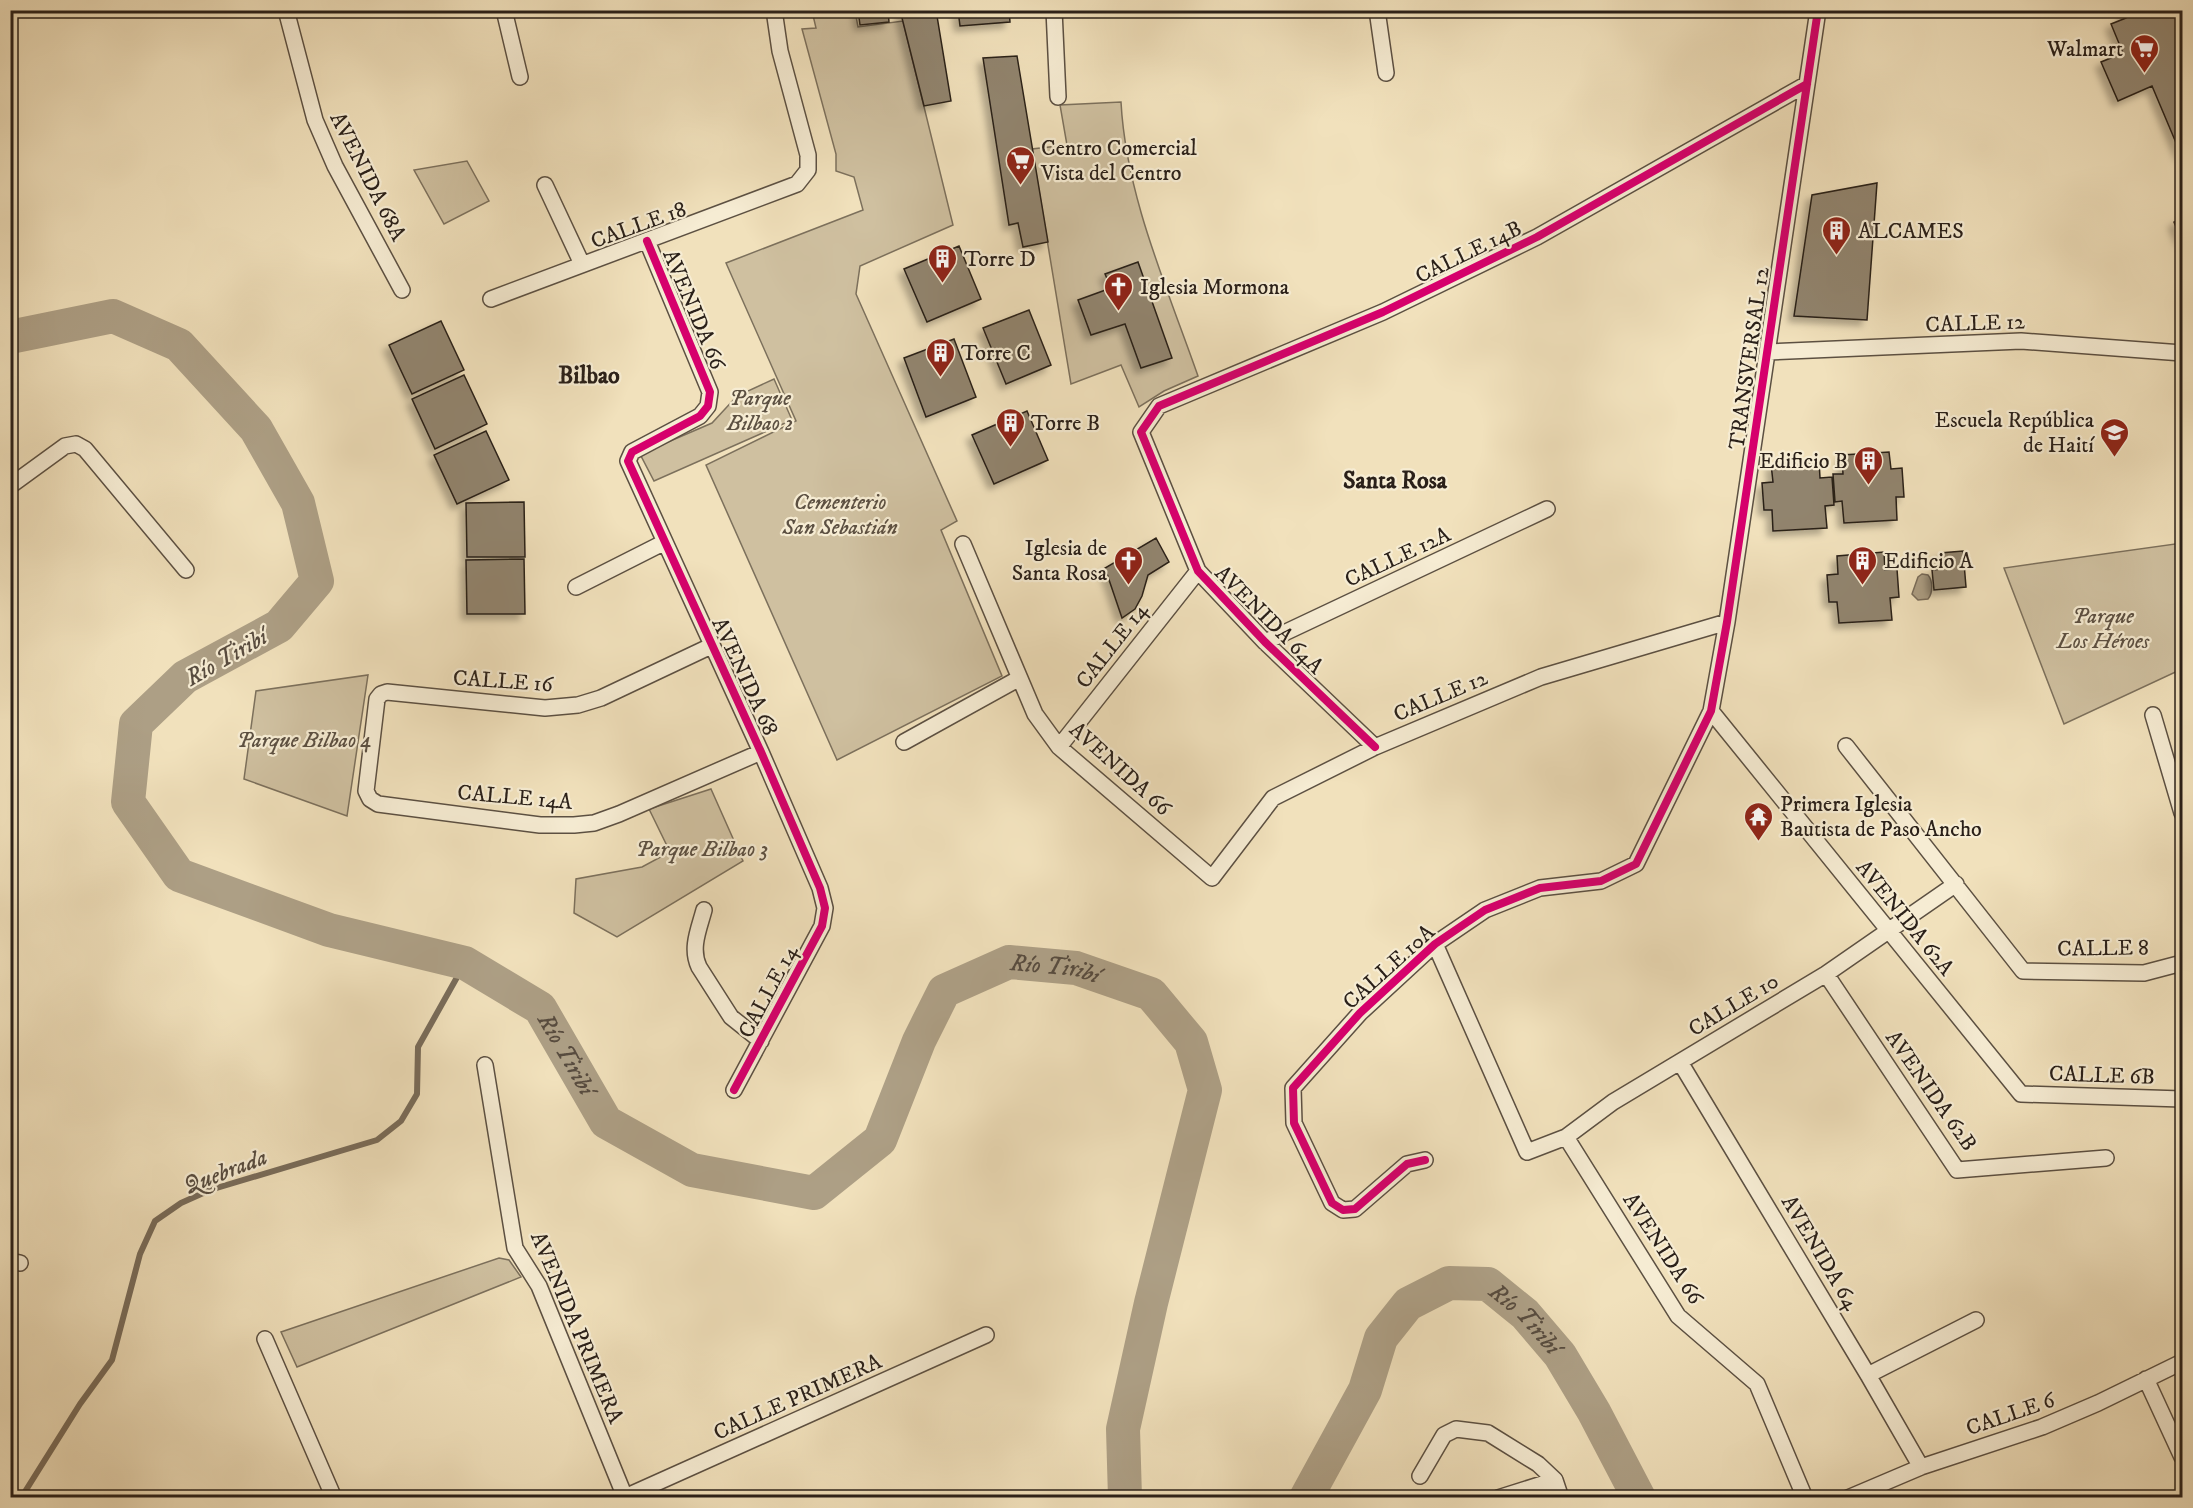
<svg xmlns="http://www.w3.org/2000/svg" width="2193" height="1508" viewBox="0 0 2193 1508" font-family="'IM FELL DW Pica',serif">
	<defs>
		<filter id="shadow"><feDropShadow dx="-5.5" dy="5.5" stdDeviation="3" flood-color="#0004"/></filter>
	</defs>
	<rect width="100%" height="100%" fill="#f1e1bc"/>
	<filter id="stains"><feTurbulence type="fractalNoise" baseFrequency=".00333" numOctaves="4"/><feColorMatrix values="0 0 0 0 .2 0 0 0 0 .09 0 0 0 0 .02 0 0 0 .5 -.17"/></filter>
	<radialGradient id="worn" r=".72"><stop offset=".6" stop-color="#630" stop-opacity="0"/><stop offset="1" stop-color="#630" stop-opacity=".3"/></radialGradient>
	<!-- green -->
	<path fill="#cfc0a0" stroke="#7c705c" stroke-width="1.5" d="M 812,11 L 855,11 L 858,27 L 903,21 L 953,225 L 860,266 L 856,294 L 957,521 L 941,530 L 1002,676 L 837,760 L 706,465 L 796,421 L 726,263 L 863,210 L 854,177 L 836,171 L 836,154 L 802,29 L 816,28 Z
		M 1121,102 C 1126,196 1167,287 1198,376 L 1164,391 L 1139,407 L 1121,365 L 1071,384 L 1032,149 L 1067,145 L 1060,105 Z
		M 467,161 L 489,201 L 444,224 L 414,170 Z
		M 774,379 L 792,420 L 654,481 L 640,454 L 712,423 L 737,396 Z
		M 2182,543 L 2182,669 L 2064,724 L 2004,568 Z
		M 368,675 L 347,816 L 244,779 L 256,691 Z
		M 711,789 L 743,861 L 617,937 L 574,913 L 576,879 L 642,867 L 670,852 L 649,809 Z
		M 499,1258 L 509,1260 L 521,1277 L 297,1367 L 281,1332 Z"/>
	<!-- water -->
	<path fill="#ad9f85" stroke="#796c5a" stroke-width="1.5" d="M 1922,574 L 1928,575 C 1933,581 1933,593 1928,599 L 1918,600 L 1912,594 L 1918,577 Z"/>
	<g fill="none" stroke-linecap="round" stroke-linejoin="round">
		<!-- stream -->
		<path stroke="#796c5a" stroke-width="6" d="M 21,1498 L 80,1404 L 112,1360 L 140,1254 L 155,1221 L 181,1203 L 210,1190 L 377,1140 L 401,1121 L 417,1094 L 418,1047 L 465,963"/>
		<!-- river -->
		<g stroke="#ad9f85" stroke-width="34">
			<path id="s1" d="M 10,337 L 113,316 L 179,345 L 256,429 L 298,503 L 317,581 L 279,626 L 185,677 L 136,724 L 128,802 L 179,875 L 329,930 L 465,963 L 540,1008 L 606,1122 L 692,1170 L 814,1193 L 880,1140 L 919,1041 L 944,991 L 1009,962 L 1076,968 L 1151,994 L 1191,1042 L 1205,1090 L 1151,1303 L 1123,1429 L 1125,1498"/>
			<path id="s2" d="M 1306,1498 L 1365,1390 L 1381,1338 L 1408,1304 L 1449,1283 L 1488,1284 L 1525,1314 L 1560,1355 L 1594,1412 L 1639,1498"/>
		</g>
	</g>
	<!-- building -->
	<path fill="#91846e" stroke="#2a2019" stroke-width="1.5" filter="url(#shadow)" d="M 858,10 L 888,10 L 889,22 L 860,25 Z
		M 900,10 L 936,10 L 951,101 L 924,106 Z
		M 958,10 L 1009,10 L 1010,22 L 960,26 Z
		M 2123,10 L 2182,10 L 2182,157 L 2152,86 L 2118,101 L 2101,62 L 2123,53 L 2111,24 L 2126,18 Z
		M 1017,56 L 1048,242 L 1023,247 L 1018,223 L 1009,225 L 983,58 Z
		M 1877,183 L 1867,320 L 1794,316 L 1812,195 Z
		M 2182,218 L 2182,241 L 2174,222 Z
		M 959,246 L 981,299 L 927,322 L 904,269 Z
		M 1138,262 L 1172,358 L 1141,368 L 1125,324 L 1091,335 L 1078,300 L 1111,288 L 1105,274 Z
		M 1029,310 L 1051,365 L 1006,384 L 983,328 Z
		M 441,321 L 464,370 L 412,394 L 389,345 Z
		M 954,339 L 976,397 L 926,417 L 904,358 Z
		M 464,375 L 487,424 L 435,449 L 412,399 Z
		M 1027,411 L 1048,460 L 994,484 L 972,435 Z
		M 486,431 L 509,480 L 457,504 L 434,455 Z
		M 1889,452 L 1891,469 L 1902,468 L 1904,497 L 1896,497 L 1897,520 L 1844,523 L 1842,501 L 1835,502 L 1833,474 L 1843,474 L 1842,455 Z
		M 1819,460 L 1820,478 L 1832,477 L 1834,505 L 1825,506 L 1827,528 L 1773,531 L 1772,510 L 1764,510 L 1762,483 L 1773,482 L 1771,464 Z
		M 524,502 L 525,557 L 467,557 L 466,503 Z
		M 1156,538 L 1169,562 L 1148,575 L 1142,596 L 1135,609 L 1122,618 L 1105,568 Z
		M 1963,551 L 1966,587 L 1934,590 L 1932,570 L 1941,569 L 1940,553 Z
		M 1884,552 L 1885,570 L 1897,569 L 1899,597 L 1890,598 L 1892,620 L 1839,623 L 1837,602 L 1829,602 L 1827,575 L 1838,574 L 1837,556 Z
		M 524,559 L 525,614 L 467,614 L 466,560 Z"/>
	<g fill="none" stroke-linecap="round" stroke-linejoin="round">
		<defs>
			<path id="minor" d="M 286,10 L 315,120 L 335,166 L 402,290
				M 504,10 L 520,77
				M 1054,10 L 1058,97
				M 1377,10 L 1386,73
				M 545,185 L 582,264
				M 647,241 L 710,392 L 708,406 L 700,416 L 632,452 L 628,461 L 761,752 L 820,888 L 825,908 L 822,926 L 734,1090
				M 491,299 L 797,184 L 808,170 L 808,155 L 780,51 L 774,10
				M 1768,352 L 2021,341 L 2182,353
				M 10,486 L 65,446 L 76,444 L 85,449 L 186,570
				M 963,544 L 1035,714 L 1059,747 L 1212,878 L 1273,798 L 1375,747 L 1541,677 L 1727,622
				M 576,587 L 665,542
				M 1265,642 L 1547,509
				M 711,646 L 601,698 L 578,705 L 545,708 L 387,692 L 381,694 L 377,699 L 366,791 L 370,799 L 378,804 L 540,825 L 574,825 L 594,823 L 619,814 L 761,752
				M 1711,711 L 2021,1094 L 2182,1099
				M 2153,715 L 2182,813
				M 904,742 L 1018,679
				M 1846,746 L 2023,971 L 2144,973 L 2182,963
				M 1059,747 L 1198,571
				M 1375,747 L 1265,642 L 1198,571 L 1141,432 L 1159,406 L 1383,312 L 1537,237 L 1807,84
				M 704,910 C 699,929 690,948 699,967 L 731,1017 L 761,1041
				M 1435,944 L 1527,1152 L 1566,1137 L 1613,1102 L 1826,974 L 1956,884
				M 1826,974 L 1957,1170 L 2106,1158
				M 1680,1062 L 1868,1375 L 1921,1467
				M 485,1065 L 515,1248 L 539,1286 L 625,1497 L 986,1335
				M 1566,1137 L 1678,1316 L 1757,1384 L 1805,1498
				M 1425,1160 L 1407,1164 L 1355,1209 L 1343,1210 L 1332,1203 L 1294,1123 L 1293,1088 L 1360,1013 L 1435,944 L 1485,910 L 1540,888 L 1601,881 L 1636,864 L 1711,711 L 1727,622 L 1818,10
				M 10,1261 L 20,1263
				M 265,1339 L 334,1498
				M 1868,1375 L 1976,1320
				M 2146,1379 L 2182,1457
				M 1420,1476 L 1444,1435 L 1456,1429 L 1488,1433 L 1538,1464 L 1555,1480
				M 1498,1498 L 1555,1480 L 1561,1498
				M 1848,1498 L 1921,1467 L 2042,1427 L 2098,1403 L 2182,1362"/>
		</defs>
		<!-- minor casing -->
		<use href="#minor" stroke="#5c5042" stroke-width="18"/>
		<!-- minor -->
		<use href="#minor" stroke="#f6ecd3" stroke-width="15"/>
		<defs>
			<path id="cycleway" d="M 647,241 L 710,392 L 708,406 L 700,416 L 632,452 L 628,461 L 761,752 L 820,888 L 825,908 L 822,926 L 734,1090
				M 1375,747 L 1265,642 L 1198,571 L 1141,432 L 1159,406 L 1383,312 L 1537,237 L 1807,84
				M 1425,1160 L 1407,1164 L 1355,1209 L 1343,1210 L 1332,1203 L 1294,1123 L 1293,1088 L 1360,1013 L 1435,944 L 1485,910 L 1540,888 L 1601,881 L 1636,864 L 1711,711 L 1727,622 L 1818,10"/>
		</defs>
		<!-- cycleway casing -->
		<use href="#cycleway" stroke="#f6ecd3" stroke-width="11"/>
		<!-- cycleway -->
		<use href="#cycleway" stroke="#d6006c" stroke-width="8"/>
	</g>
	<!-- icons -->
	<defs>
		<symbol id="supermarket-pin" viewBox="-11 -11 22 30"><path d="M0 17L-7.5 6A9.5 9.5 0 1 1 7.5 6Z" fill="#8f2418" stroke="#f6ecd3"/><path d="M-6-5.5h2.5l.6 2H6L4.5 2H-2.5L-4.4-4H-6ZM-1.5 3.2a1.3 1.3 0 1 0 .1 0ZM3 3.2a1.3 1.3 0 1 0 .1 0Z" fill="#fff"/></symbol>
		<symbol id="building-pin" viewBox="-11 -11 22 30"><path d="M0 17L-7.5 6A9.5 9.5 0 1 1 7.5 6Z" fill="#8f2418" stroke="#f6ecd3"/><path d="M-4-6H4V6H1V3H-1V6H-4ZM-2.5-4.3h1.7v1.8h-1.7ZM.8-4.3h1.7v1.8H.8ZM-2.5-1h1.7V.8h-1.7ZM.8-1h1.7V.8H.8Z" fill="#fff"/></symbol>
		<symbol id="church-pin" viewBox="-11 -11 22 30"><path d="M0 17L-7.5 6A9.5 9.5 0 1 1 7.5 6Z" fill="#8f2418" stroke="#f6ecd3"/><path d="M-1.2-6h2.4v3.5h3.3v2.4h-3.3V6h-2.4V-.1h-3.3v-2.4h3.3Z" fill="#fff"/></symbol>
		<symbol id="school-pin" viewBox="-11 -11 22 30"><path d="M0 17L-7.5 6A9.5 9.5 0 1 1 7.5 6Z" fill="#8f2418" stroke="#f6ecd3"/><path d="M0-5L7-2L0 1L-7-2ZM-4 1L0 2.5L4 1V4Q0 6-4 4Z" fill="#fff"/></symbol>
		<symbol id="temple-pin" viewBox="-11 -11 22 30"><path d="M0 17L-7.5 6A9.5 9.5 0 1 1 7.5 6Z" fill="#8f2418" stroke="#f6ecd3"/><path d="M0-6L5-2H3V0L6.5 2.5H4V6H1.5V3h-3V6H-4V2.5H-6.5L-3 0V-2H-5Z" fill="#fff"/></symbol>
	</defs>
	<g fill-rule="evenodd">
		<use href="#supermarket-pin" x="2128" y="32" width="33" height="45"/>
		<use href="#supermarket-pin" x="1004" y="144" width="33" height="45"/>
		<use href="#building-pin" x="1820" y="214" width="33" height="45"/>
		<use href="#building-pin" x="926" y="242" width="33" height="45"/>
		<use href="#church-pin" x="1102" y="270" width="33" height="45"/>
		<use href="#building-pin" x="924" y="336" width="33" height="45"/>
		<use href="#building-pin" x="994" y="406" width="33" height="45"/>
		<use href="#school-pin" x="2098" y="416" width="33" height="45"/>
		<use href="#building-pin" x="1852" y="444" width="33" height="45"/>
		<use href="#church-pin" x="1112" y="544" width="33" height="45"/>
		<use href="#building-pin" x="1846" y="544" width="33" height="45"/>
		<use href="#temple-pin" x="1742" y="800" width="33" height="45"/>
	</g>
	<g text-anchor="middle" stroke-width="4.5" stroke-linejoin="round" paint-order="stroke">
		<!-- poi labels -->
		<g font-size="22" fill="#2a2019" stroke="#f6ecd3" text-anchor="start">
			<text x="2123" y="56" text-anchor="end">Walmart</text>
			<text x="1041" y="155">Centro Comercial<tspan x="1041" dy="25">Vista del Centro</tspan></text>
			<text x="1858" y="238">ALCAMES</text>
			<text x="964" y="266">Torre D</text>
			<text x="1140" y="294">Iglesia Mormona</text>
			<text x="961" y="360">Torre C</text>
			<text x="2094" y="427" text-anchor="end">Escuela República<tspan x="2094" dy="25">de Haití</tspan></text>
			<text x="1031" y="430">Torre B</text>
			<text x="1848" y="468" text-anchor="end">Edificio B</text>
			<text x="1107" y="555" text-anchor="end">Iglesia de<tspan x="1107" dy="25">Santa Rosa</tspan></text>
			<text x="1884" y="568">Edificio A</text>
			<text x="1780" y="811">Primera Iglesia<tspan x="1780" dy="25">Bautista de Paso Ancho</tspan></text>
		</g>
		<!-- street labels -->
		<g font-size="22" fill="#2a2019" stroke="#f6ecd3">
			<text transform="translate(369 176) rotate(63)" y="8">AVENIDA 68A</text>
			<text transform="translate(638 224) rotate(-20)" y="8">CALLE 18</text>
			<text transform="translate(1468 251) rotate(-26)" y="8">CALLE 14B</text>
			<text transform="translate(695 309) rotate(67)" y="8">AVENIDA 66</text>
			<text transform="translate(1975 322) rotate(-2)" y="8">CALLE 12</text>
			<text transform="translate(1748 358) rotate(-82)" y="8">TRANSVERSAL 12</text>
			<text transform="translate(1397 556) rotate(-25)" y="8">CALLE 12A</text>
			<text transform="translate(1270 619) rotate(45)" y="8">AVENIDA 64A</text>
			<text transform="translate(1111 645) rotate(-52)" y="8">CALLE 14</text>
			<text transform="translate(746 676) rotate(65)" y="8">AVENIDA 68</text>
			<text transform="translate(503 680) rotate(4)" y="8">CALLE 16</text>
			<text transform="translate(1440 695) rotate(-23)" y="8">CALLE 12</text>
			<text transform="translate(1121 768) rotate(42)" y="8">AVENIDA 66</text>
			<text transform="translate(515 796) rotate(5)" y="8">CALLE 14A</text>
			<text transform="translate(1906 917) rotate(51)" y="8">AVENIDA 62A</text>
			<text transform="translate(2103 947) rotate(-1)" y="8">CALLE 8</text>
			<text transform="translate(1388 966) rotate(-42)" y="8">CALLE 10A</text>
			<text transform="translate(767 991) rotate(-62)" y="8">CALLE 14</text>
			<text transform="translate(1733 1004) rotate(-31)" y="8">CALLE 10</text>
			<text transform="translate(2102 1074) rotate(2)" y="8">CALLE 6B</text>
			<text transform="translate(1932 1090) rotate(55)" y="8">AVENIDA 62B</text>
			<text transform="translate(1664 1248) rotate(57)" y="8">AVENIDA 66</text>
			<text transform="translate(1821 1252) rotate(59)" y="8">AVENIDA 64</text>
			<text transform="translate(578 1327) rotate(67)" y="8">AVENIDA PRIMERA</text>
			<text transform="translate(797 1396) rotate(-24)" y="8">CALLE PRIMERA</text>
			<text transform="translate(2010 1413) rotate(-19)" y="8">CALLE 6</text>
		</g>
		<!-- park labels -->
		<g font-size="22" font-style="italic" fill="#5c5042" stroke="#f6ecd3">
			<text x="760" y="405">Parque<tspan x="760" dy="25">Bilbao 2</tspan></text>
			<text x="840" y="509">Cementerio<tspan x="840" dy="25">San Sebastián</tspan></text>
			<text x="2103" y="623">Parque<tspan x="2103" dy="25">Los Héroes</tspan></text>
			<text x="304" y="747">Parque Bilbao 4</text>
			<text x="702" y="856">Parque Bilbao 3</text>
		</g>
		<!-- neighbourhood labels -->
		<g font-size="24" font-weight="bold" fill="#2a2019" stroke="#f6ecd3">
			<text x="589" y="383">Bilbao</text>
			<text x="1395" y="488">Santa Rosa</text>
		</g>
		<!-- water labels -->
		<g font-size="24" font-style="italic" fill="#584c3f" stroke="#f6ecd3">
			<text transform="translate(226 657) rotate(-30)" y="8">Río Tiribí</text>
			<text dy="8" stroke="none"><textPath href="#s1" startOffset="1964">Río Tiribí</textPath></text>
			<text dy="8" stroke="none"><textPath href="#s1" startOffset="1298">Río Tiribí</textPath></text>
			<text transform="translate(225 1171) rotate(-21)" y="8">Quebrada</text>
			<text dy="8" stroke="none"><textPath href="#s2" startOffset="357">Río Tiribí</textPath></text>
		</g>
	</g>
	<!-- margin -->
	<rect width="2193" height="1508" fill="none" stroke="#f1e1bc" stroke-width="36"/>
	<rect x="12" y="12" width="2169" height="1484" fill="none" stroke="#2a2019" stroke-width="3"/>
	<rect x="18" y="18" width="2157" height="1472" fill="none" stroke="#2a2019" stroke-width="1.5"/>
	<rect width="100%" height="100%" filter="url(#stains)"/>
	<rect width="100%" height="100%" fill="url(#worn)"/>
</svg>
